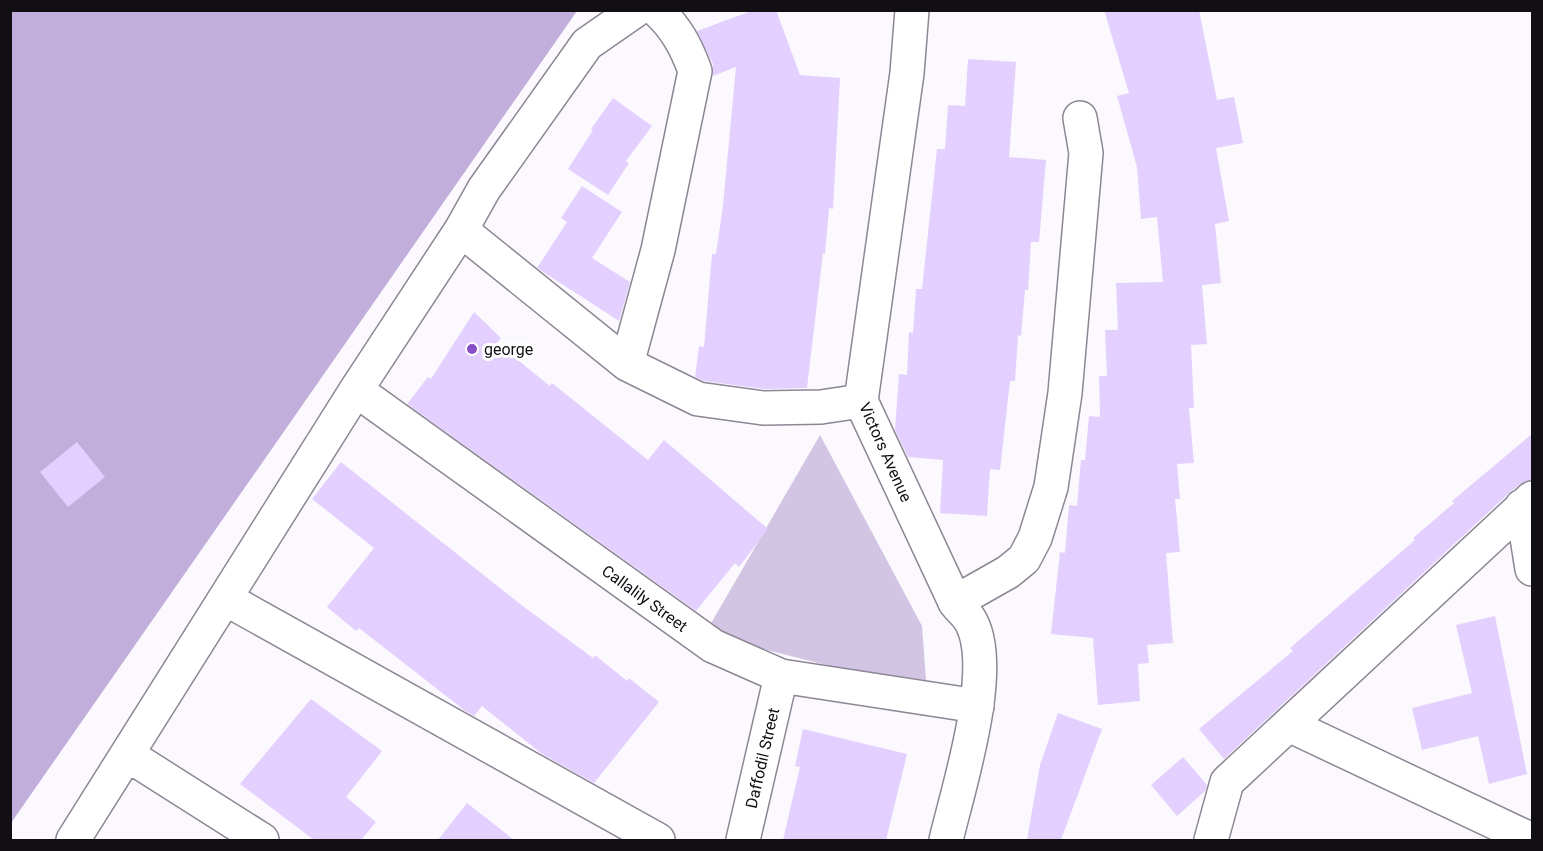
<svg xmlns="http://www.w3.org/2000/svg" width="1543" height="851" viewBox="0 0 1543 851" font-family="Roboto,sans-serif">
	<rect width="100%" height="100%" fill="#fbf9fd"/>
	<!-- green -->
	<path fill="#d1c5e3" d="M 820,435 L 922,626 L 926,680 L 834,667 L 759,648 L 710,625 Z"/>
	<!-- forest -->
	<path fill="#c1aedb" d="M 11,11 L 577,11 L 11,823 Z"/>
	<!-- building -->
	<path fill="#e3d0ff" d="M 754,10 L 776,10 L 800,75 L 840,78 L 833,209 L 829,208 L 825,254 L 823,253 L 807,388 L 764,389 L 704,381 L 695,377 L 699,346 L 704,347 L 712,254 L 716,254 L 723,205 L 736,67 L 713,76 L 713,64 L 697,31 Z
		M 1104,10 L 1199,10 L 1217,100 L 1234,97 L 1243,143 L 1216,148 L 1229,221 L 1215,224 L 1221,283 L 1202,285 L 1207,344 L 1191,345 L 1194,408 L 1189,408 L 1194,463 L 1177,464 L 1180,499 L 1175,499 L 1180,552 L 1166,553 L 1173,643 L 1147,645 L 1149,663 L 1138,664 L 1140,701 L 1098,705 L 1093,638 L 1051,634 L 1060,552 L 1065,553 L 1069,505 L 1077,506 L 1081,460 L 1085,460 L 1089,416 L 1100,417 L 1099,376 L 1107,376 L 1105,330 L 1118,330 L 1116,283 L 1163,282 L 1157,217 L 1141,219 L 1137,167 L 1117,96 L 1129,93 Z
		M 968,59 L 1016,62 L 1009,157 L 1046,160 L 1039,242 L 1031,242 L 1028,290 L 1025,290 L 1021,336 L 1018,335 L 1015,381 L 1010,381 L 1000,470 L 990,469 L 987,516 L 940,513 L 943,460 L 908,457 L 895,430 L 899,374 L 907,375 L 909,332 L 913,333 L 916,289 L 922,289 L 937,149 L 945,149 L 948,105 L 965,106 Z
		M 613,98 L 652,126 L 626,161 L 629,163 L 608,195 L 568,169 L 593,130 L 591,129 Z
		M 582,186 L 622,212 L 592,258 L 630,282 L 619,321 L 537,268 L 567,222 L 561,218 Z
		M 474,312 L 501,338 L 497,343 L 550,386 L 552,383 L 648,460 L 664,440 L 768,529 L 739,567 L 735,563 L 696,611 L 407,404 L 428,377 L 431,379 Z
		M 1533,433 L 1533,480 L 1520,484 L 1510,492 L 1224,759 L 1199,729 L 1293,651 L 1290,648 L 1415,540 L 1413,538 L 1454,503 L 1452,501 Z
		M 77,442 L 105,477 L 68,507 L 40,472 Z
		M 341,462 L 524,607 L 593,658 L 595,655 L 627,681 L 629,678 L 659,702 L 594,783 L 542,754 L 482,706 L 474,716 L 464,710 L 359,628 L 356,631 L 327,607 L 374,548 L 312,499 Z
		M 1495,616 L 1527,774 L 1489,784 L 1478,736 L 1422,750 L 1412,708 L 1472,693 L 1456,625 Z
		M 311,699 L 382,751 L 346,797 L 376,822 L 361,840 L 314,840 L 240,784 Z
		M 1058,713 L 1102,729 L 1061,840 L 1027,840 L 1040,765 Z
		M 803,729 L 907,754 L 886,840 L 783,840 L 800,767 L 795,766 Z
		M 1183,757 L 1207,785 L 1205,791 L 1177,816 L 1151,785 Z
		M 467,803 L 514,840 L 438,840 Z"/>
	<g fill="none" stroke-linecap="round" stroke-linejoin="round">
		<defs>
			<path id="street" d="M 461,230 L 627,364 L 698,399 L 763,408 L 821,407 L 861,401
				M 627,364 L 658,250 L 695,71 C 686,46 676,28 657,10
				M 356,390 L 713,646 L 781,676 L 977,706
				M 1522,506 L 1532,569
				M 226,599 L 658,840
				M 955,602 L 1008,572 L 1024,559 L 1035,538 L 1051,487 L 1065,393 L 1086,153 L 1080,118
				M 1289,725 L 1532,840
				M 128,755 L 262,840
				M 73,840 L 356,390 L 461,230 L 484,189 L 587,44 L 636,10
				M 743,840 L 781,676
				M 1211,840 L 1227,782 L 1532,498"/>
			<path id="secondary" d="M 912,10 L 907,73 L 861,401 L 955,602 C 959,608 966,613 970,620 C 998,666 958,789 946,840"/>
		</defs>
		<!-- street casing -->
		<use href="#street" stroke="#8c8695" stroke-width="36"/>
		<!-- secondary casing -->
		<use href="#secondary" stroke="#8c8695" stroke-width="36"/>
		<!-- street -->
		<use href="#street" stroke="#fff" stroke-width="33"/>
		<!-- secondary -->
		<use href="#secondary" stroke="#fff" stroke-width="33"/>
	</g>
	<!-- markers -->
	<circle fill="#884ec4" stroke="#fff" stroke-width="2" cx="472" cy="349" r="6"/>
	<g text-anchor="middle" stroke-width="6" stroke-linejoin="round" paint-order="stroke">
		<!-- poi labels -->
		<g font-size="16" fill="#110e14" stroke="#fff" text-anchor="start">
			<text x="484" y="355">george</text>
		</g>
		<!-- street labels -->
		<g font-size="16" fill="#110e14" stroke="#fff">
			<text transform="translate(886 452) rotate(66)" y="6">Victors Avenue</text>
			<text transform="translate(645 598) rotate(36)" y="6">Callalily Street</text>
			<text transform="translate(762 758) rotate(-77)" y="6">Daffodil Street</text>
		</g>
	</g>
	<!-- border -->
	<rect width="1543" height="851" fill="none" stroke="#110e14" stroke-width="24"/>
</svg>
